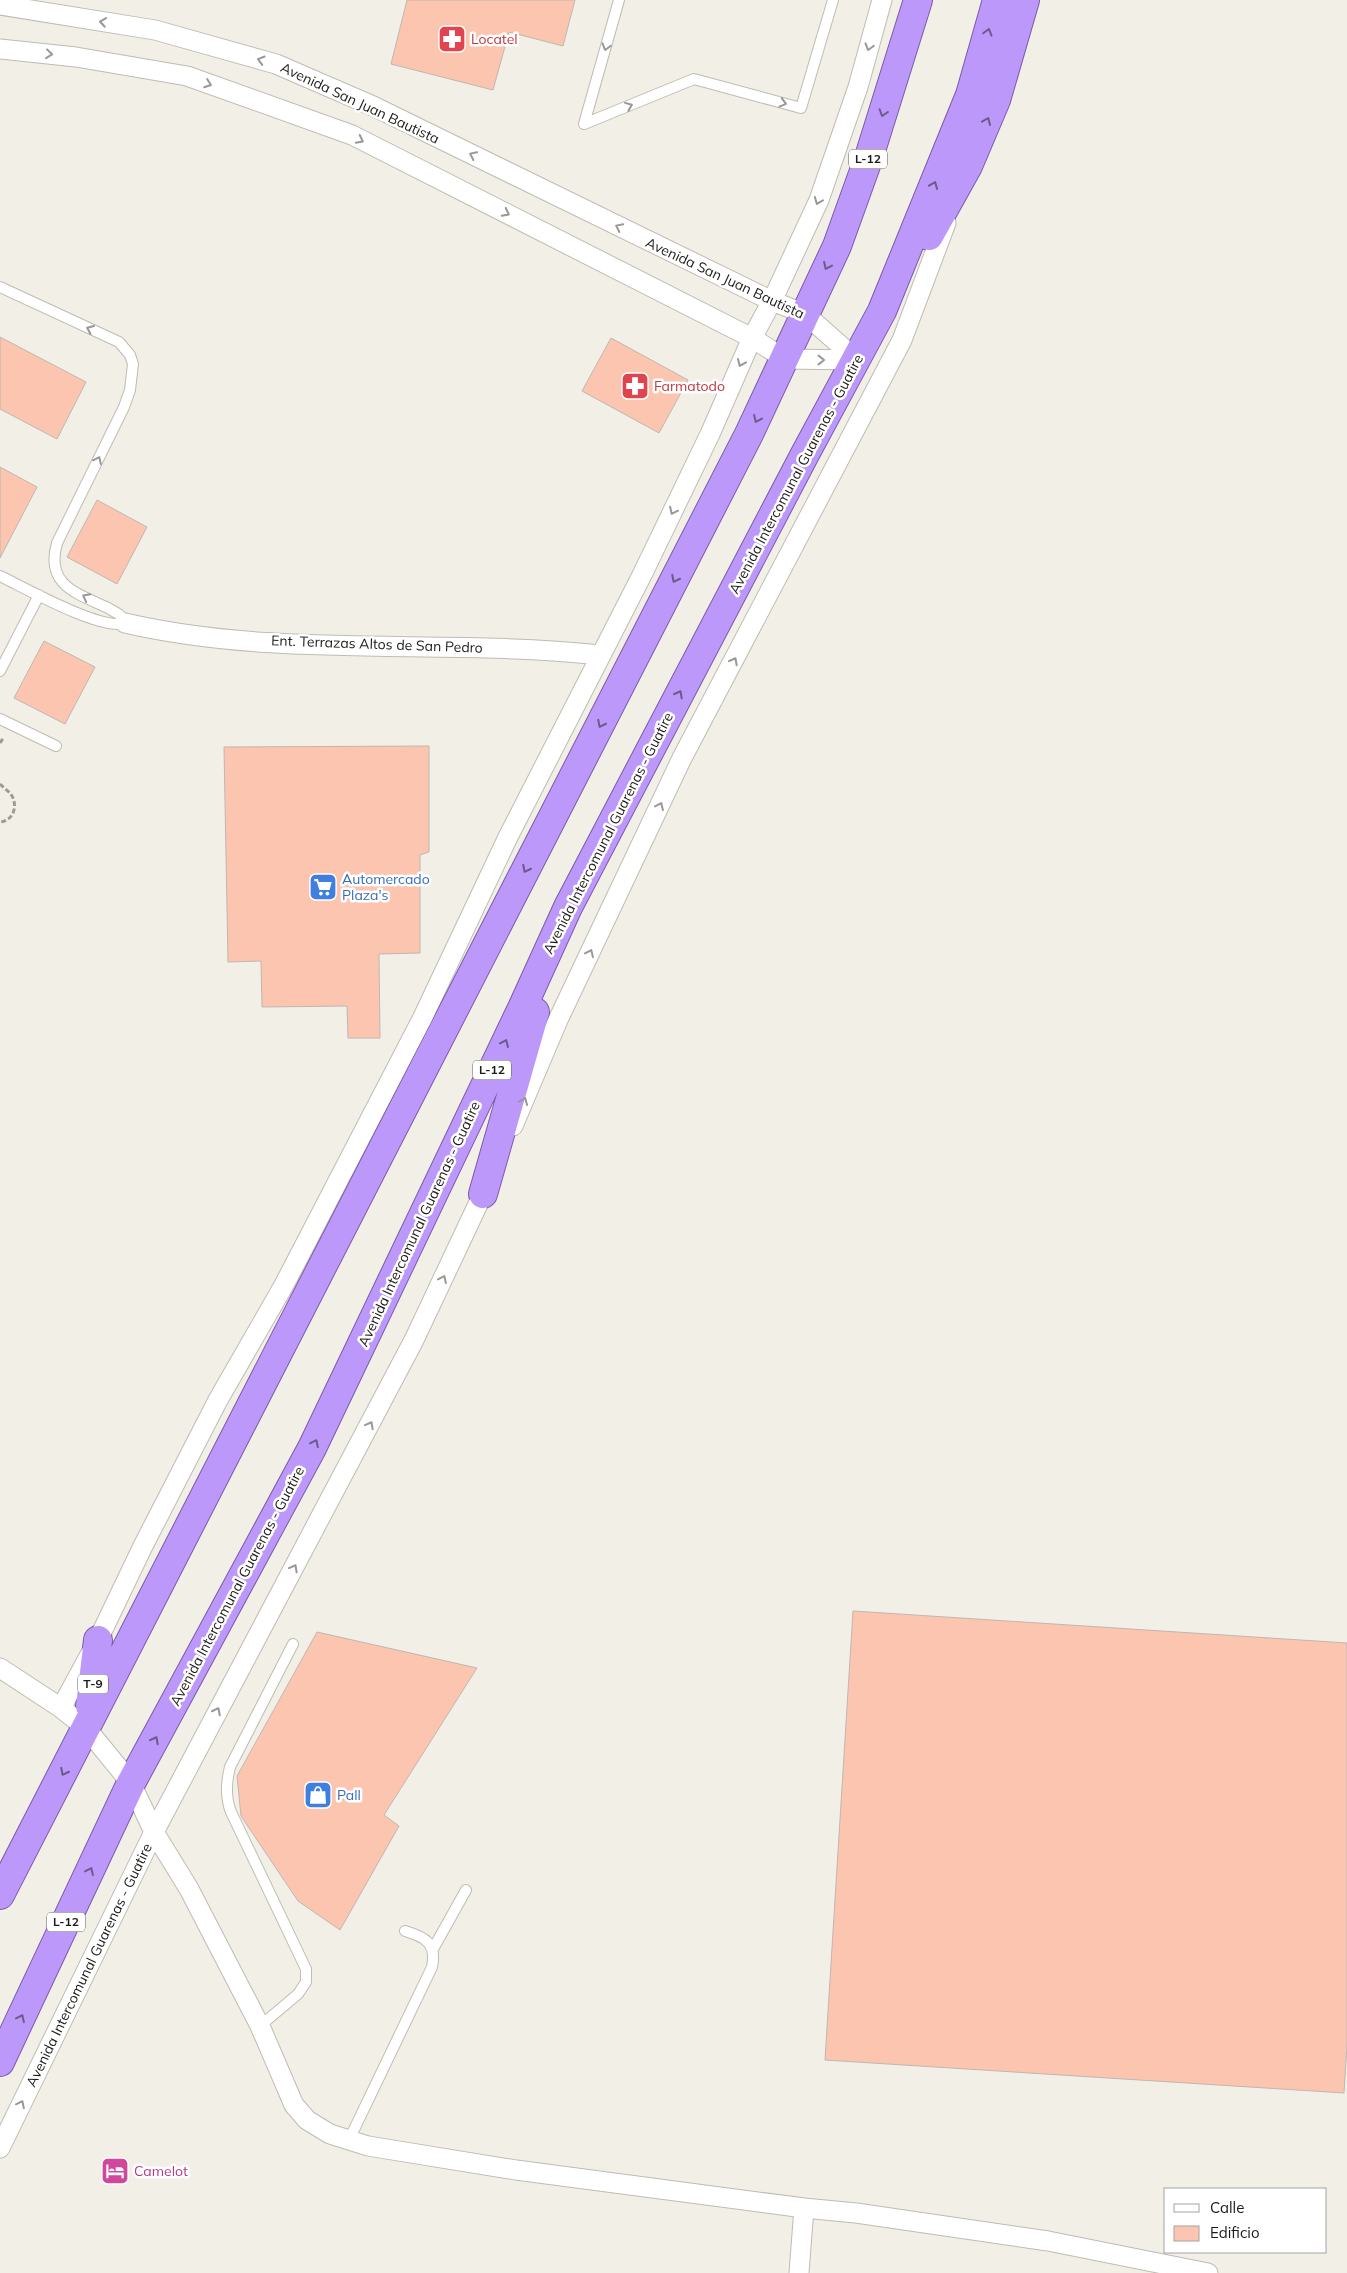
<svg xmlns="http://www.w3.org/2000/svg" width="1347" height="2273" viewBox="0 0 1347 2273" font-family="Mulish,sans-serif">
	<rect width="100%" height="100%" fill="#f2efe6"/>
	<!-- building -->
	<path fill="#fbc5af" stroke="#c0b6b2" d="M 407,0 L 575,0 L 563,46 L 509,32 L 493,90 L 391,64 Z
		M 0,337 L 86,382 L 57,439 L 0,409 Z
		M 611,338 L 688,380 L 659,433 L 582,391 Z
		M 0,467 L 37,487 L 0,558 Z
		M 97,500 L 147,527 L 117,584 L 67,557 Z
		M 44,641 L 95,667 L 65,724 L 14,698 Z
		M 429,746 L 429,852 L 420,855 L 420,953 L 379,954 L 380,1038 L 348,1038 L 347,1006 L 262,1007 L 261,961 L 228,962 L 224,747 Z
		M 853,1611 L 1347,1643 L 1347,2045 L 1344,2093 L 825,2060 Z
		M 317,1632 L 477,1668 L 384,1815 L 399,1826 L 340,1930 L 298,1901 L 241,1816 L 237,1776 Z"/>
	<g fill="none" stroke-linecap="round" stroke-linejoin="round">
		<defs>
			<path id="service" d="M 584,124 L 694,79 L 801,108 L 833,0
				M 584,124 L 619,0
				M 0,287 L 119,342 L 130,355 L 133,364 L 130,390 L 124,407 L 57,543 C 45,585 76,593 108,608 C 115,612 123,615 125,623 C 101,631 25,588 0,576
				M 0,671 L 39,595
				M 0,719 L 56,746
				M 433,1949 L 466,1890
				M 260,2026 L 298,1994 L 306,1982 L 306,1969 L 231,1812 C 225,1797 226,1783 230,1767 L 293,1644
				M 349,2140 L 432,1967 C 437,1943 425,1937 405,1931"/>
			<path id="minor" d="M 0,5 L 155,30 L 276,64 L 373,106 L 772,301 L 805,314 L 857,360
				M 0,49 L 76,57 L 187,76 L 352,135 L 752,338 L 785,359 L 857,360
				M 125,623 C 281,659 443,638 600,655
				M 513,1126 L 558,1020 L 682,758 L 902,340 L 946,223
				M 0,1668 L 61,1708 L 86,1728 L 131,1783 L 154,1832 L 189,1889 L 260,2026 L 294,2105 L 307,2120 L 330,2134 L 368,2146 L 516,2170 L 804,2208 L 856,2213 L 1048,2241 L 1208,2273
				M 61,1708 L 98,1640 L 143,1546 L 218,1400 L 284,1285 L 422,1019 L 508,837 L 642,575 L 710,434 L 752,338 L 772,301 L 819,200 L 858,87 L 882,0
				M 0,2148 L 154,1832 L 414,1340 L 488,1183
				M 799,2273 L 804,2208"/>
			<path id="trunk" d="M 929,236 L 968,166 L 996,100 L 1025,0
				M 483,1194 L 535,1012
				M 90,1706 L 98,1640
				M 0,1895 L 749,434 L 837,246 L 869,157 L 918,0
				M 0,2062 L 131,1783 L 312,1448 L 523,1006 L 568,907 L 805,454 L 882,311 L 970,95 L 997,0"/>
		</defs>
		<!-- service casing -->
		<use href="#service" stroke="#bebcb3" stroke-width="12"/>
		<!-- minor casing -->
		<use href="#minor" stroke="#bebcb3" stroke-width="21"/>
		<!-- trunk casing -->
		<use href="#trunk" stroke="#7a5baa" stroke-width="30"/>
		<!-- path -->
		<path stroke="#9e9b95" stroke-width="3" stroke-dasharray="5 2.5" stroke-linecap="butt" d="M 0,743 L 4,737
			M 0,784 C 3,787 7,790 10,793 C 19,804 14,821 0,822"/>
		<!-- service -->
		<use href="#service" stroke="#fff" stroke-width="10"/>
		<!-- minor -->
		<use href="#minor" stroke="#fff" stroke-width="19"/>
		<!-- trunk -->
		<use href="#trunk" stroke="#bc98fa" stroke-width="28"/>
	</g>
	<!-- one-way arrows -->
	<defs><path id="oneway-chevron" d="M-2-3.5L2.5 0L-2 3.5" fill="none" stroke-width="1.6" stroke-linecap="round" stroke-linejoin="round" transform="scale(1.25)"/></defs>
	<g stroke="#999897">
		<use href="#oneway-chevron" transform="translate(103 22) rotate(-171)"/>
		<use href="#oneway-chevron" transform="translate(606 47) rotate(106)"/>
		<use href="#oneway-chevron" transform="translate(869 47) rotate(106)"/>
		<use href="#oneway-chevron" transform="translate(49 54) rotate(6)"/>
		<use href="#oneway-chevron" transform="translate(261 60) rotate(-164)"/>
		<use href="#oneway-chevron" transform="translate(208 84) rotate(20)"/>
		<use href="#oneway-chevron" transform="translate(783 103) rotate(15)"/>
		<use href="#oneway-chevron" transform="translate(629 106) rotate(-22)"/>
		<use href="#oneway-chevron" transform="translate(360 140) rotate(27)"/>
		<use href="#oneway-chevron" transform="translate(473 155) rotate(-154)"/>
		<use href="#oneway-chevron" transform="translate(818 201) rotate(112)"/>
		<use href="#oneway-chevron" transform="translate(506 213) rotate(27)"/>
		<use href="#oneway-chevron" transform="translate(619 227) rotate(-154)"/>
		<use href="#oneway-chevron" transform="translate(90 329) rotate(-156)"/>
		<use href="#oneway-chevron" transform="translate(821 360)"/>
		<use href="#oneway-chevron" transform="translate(741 363) rotate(113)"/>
		<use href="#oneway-chevron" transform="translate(98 460) rotate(-64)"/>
		<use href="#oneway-chevron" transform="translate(673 511) rotate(116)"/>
		<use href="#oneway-chevron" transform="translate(86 597) rotate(-152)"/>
		<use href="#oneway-chevron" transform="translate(734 661) rotate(-62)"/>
		<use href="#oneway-chevron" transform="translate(660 806) rotate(-65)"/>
		<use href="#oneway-chevron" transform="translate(590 953) rotate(-65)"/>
		<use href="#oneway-chevron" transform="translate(524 1101) rotate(-67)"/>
		<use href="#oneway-chevron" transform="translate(443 1279) rotate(-65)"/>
		<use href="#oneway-chevron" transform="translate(370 1425) rotate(-62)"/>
		<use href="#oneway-chevron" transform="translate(294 1568) rotate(-61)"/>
		<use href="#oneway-chevron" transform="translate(217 1711) rotate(-63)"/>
		<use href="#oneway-chevron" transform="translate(21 2104) rotate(-64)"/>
	</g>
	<g stroke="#6c5a89">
		<use href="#oneway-chevron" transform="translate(988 32) rotate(-74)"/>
		<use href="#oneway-chevron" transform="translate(883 113) rotate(108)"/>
		<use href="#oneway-chevron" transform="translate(987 121) rotate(-67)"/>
		<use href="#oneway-chevron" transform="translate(934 185) rotate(-68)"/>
		<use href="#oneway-chevron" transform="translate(827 266) rotate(115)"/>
		<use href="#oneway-chevron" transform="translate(757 419) rotate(115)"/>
		<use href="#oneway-chevron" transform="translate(675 579) rotate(117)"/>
		<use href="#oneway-chevron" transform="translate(679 694) rotate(-62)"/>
		<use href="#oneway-chevron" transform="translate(601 724) rotate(117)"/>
		<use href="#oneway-chevron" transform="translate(526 869) rotate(117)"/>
		<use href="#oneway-chevron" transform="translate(505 1043) rotate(-65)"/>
		<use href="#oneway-chevron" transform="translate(315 1443) rotate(-64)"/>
		<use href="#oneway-chevron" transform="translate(155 1740) rotate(-62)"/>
		<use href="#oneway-chevron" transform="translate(64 1772) rotate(117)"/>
		<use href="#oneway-chevron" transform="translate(90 1871) rotate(-65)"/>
		<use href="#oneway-chevron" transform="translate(21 2018) rotate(-65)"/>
	</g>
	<!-- icons -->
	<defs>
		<symbol id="pharmacy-square" viewBox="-11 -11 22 22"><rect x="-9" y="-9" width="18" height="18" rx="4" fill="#e0444e" stroke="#fff"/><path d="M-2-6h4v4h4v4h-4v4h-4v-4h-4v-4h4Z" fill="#fff"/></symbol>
		<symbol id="supermarket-square" viewBox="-11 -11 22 22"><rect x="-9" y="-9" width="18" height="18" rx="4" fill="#3f7fe0" stroke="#fff"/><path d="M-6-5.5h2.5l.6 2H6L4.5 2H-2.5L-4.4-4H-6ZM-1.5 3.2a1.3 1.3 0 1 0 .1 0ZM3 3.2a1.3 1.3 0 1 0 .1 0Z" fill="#fff"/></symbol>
		<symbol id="shop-square" viewBox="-11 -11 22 22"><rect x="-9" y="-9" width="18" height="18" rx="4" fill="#3f7fe0" stroke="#fff"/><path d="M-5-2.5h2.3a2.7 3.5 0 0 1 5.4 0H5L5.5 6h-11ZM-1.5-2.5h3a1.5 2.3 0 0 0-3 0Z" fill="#fff"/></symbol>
		<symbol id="hotel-square" viewBox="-11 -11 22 22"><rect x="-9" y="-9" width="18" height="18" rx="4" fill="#d1479c" stroke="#fff"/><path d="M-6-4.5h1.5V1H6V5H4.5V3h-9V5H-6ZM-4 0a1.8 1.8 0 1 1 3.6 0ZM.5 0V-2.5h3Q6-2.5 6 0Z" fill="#fff"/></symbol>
	</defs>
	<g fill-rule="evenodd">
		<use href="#pharmacy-square" x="436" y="23" width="32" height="32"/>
		<use href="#pharmacy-square" x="619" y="370" width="32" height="32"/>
		<use href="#supermarket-square" x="307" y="871" width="32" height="32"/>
		<use href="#shop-square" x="302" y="1779" width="32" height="32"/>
		<use href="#hotel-square" x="99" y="2155" width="32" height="32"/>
	</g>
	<g text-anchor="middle" stroke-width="5" stroke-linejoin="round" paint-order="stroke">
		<!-- shield labels -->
		<g fill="#fff" stroke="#605f5d" stroke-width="1">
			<rect x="849" y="149.5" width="38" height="19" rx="4"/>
			<rect x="473" y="1060.5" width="38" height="19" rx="4"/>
			<rect x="78" y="1674.5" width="30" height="19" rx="4"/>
			<rect x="47" y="1912.5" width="38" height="19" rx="4"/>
		</g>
		<g font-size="12" font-weight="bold" fill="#1c1b18">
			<text x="868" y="163">L-12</text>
			<text x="492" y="1074">L-12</text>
			<text x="93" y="1688">T-9</text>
			<text x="66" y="1926">L-12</text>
		</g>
		<!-- health labels -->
		<g font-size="14" fill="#be3a42" stroke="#fff" text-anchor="start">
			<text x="471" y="44">Locatel</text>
			<text x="654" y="391">Farmatodo</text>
		</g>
		<!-- street labels -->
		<g font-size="14" fill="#1c1b18" stroke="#fff">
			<text transform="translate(360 103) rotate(25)" y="5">Avenida San Juan Bautista</text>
			<text transform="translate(725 278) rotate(25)" y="5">Avenida San Juan Bautista</text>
			<text transform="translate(796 474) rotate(-62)" y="5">Avenida Intercomunal Guarenas - Guatire</text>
			<text transform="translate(377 644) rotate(2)" y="5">Ent. Terrazas Altos de San Pedro</text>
			<text transform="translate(608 833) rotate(-63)" y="5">Avenida Intercomunal Guarenas - Guatire</text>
			<text transform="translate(419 1224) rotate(-65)" y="5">Avenida Intercomunal Guarenas - Guatire</text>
			<text transform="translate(237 1586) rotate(-62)" y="5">Avenida Intercomunal Guarenas - Guatire</text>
			<text transform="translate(89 1965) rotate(-64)" y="5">Avenida Intercomunal Guarenas - Guatire</text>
		</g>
		<!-- shop labels -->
		<g font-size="14" fill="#366cbe" stroke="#fff" text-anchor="start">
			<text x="342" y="884">Automercado<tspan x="342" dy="16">Plaza's</tspan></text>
			<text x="337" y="1800">Pall</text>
		</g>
		<!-- hotel labels -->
		<g font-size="14" fill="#b23c85" stroke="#fff" text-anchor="start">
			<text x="134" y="2176">Camelot</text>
		</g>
	</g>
	<!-- legend -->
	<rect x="1164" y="2188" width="162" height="65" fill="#ffffff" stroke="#a4a4a3"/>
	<rect x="1174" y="2204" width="25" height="8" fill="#ffffff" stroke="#a4a4a3"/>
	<text x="1210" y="2213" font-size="15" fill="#1c1b18">Calle</text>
	<rect x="1174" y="2226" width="25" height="15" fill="#fbc5af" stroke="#a4a4a3"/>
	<text x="1210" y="2238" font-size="15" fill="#1c1b18">Edificio</text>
</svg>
